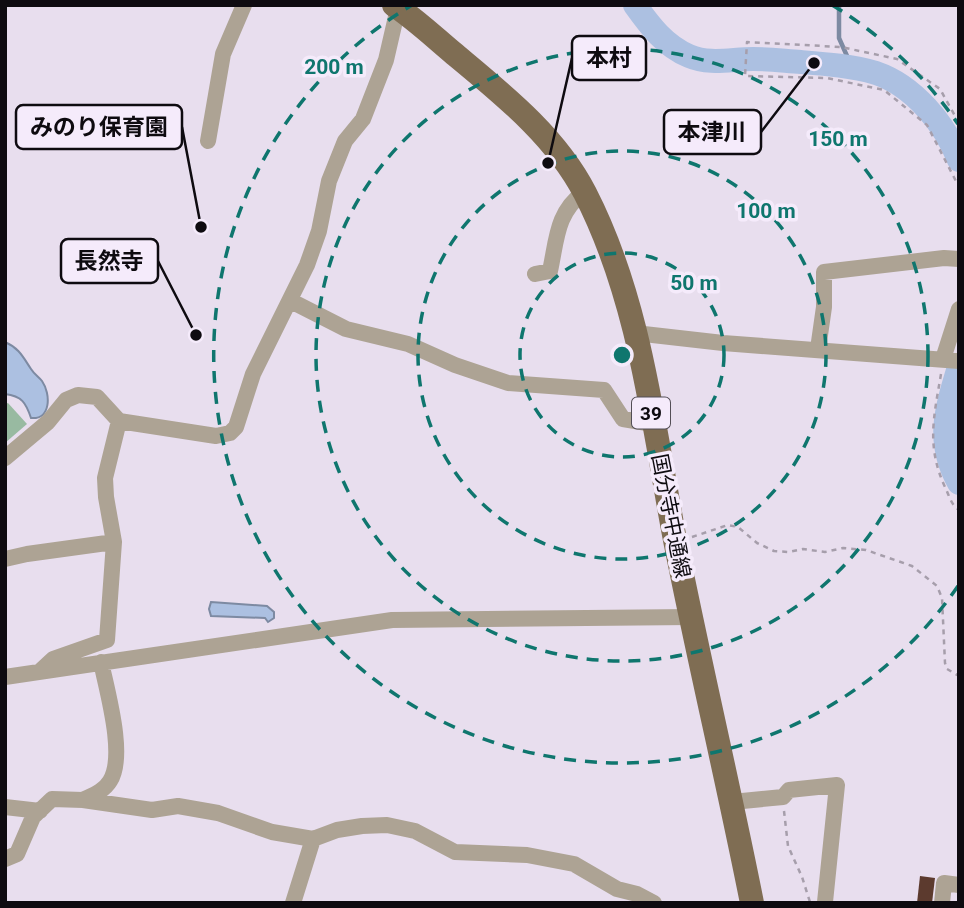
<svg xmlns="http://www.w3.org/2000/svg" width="964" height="908" viewBox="0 0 964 908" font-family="Roboto,'Noto Sans JP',sans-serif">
	<rect width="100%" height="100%" fill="#e8deee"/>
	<!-- forest -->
	<path fill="#98baa1" d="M 8,403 L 27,424 L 5,443 L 5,404 Z"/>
	<!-- water -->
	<path fill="#acc0e1" stroke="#7d8aa2" stroke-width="2" d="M 5,342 C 19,348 23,357 31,369 C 34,374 39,377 42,381 C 51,394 51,420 31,418 C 26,403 22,396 5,394 Z
		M 211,602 L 267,606 L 274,612 L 274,618 L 268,622 L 265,618 L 211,616 L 209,609 Z"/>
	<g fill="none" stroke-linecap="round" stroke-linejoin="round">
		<!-- stream -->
		<path stroke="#7d8aa2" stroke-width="4.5" d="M 839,5 L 839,38 L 847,56 L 847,66"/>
		<!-- river -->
		<path stroke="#acc0e1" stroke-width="24" d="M 635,5 C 650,26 665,46 689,56 C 710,65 731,59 753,59 C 769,59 785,61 801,62 C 826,64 852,66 876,73 C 914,86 945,124 959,160
			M 959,367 C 946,410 936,442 959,483"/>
	</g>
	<!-- building -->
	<path fill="#5c3a2e" d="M 920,876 L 935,878 L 932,903 L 917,903 Z"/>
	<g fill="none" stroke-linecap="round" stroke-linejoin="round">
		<!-- path -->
		<path stroke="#a69eab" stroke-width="2.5" stroke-dasharray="5 5" stroke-linecap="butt" d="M 959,123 L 940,89 L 897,59 L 841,47 L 747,42 L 745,76 L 827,78 L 884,90 L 927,125 L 959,187
			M 941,374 C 934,416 926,446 945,487 C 949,495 951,505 959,510
			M 692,537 L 728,525 L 738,527 L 757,543 L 774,551 L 789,552 L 803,549 L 825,552 L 843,548 L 866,550 L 912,566 L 937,586 L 942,598 L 945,663 L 947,669 L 959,676
			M 784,811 L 788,846 L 802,877 L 810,902"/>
		<!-- street -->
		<path stroke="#ada394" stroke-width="16" d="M 208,141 L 223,54 L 244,5
			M 535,274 L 550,271 C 557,239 556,213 584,192
			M 291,301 L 346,329 L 408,344 L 455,365 L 508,383 L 604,390 L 623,419 L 653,424
			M 635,333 L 723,343 L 959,361
			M 818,349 L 824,307 L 824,272 L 944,258 L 959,259
			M 943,359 L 959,309
			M 5,458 L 48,422 L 66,400 L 78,395 L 97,397 L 119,421
			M 5,559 L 27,554 L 114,542
			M 39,672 L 53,659 L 107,640 L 114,542 L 106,497 L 105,478 L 119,421 L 216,436 L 230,433 L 236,427 L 253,374 L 307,265 L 319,231 L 329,181 L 345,141 L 363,119 L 386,60 L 398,8
			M 5,677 L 392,620 L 691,617
			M 83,800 C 93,795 104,791 110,781 C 126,756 107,691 101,662
			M 732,802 L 783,797 L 789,790 L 837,785 L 825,902
			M 5,807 L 40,811
			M 5,859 L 17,854 L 33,817 L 52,799 L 83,800 L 152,810 L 178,806 L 218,813 L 272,832 L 313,839
			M 293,903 L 313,839 L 337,830 L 362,826 L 387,825 L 415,831 L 455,852 L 527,855 L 574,864 L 617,889 L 637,894 L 654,903
			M 942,903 L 944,883 L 959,885"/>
		<!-- primary -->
		<path stroke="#7f6d53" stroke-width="24" d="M 394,5 C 415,19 433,36 452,52 C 501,93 555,135 585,193 C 640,300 653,424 675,540 C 699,661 728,782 752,903"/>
	</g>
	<!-- distance rings -->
	<g fill="none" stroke="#0f766e" stroke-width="3.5" stroke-dasharray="12 9">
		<circle cx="622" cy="355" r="102"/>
		<circle cx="622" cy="355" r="204"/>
		<circle cx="622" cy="355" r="306"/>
		<path d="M958 586A408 408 0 1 1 412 5M832 5A408 408 0 0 1 958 124"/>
	</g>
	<g text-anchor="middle" stroke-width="7" stroke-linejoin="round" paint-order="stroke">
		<!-- shield labels -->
		<rect fill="#f5ebfb" stroke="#534e56" stroke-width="2" x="632" y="397.5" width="38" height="31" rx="5"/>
		<g font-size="19" font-weight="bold" fill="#0e0b10">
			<text x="651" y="420">39</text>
		</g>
		<!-- street labels -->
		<g font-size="21" fill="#0e0b10" stroke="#f5ebfb">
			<text transform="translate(671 516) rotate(79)" y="7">国分寺中通線</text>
		</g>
	</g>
	<circle cx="622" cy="355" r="10" fill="#0f766e" stroke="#f5ebfb" stroke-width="3.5"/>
	<g font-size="21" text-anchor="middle" font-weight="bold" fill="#0f766e" stroke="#f5ebfb" stroke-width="7" stroke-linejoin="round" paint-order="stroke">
		<text x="334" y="74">200 m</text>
		<text x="838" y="146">150 m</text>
		<text x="766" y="218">100 m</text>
		<text x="694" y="290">50 m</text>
	</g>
	<!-- callouts -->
	<path fill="none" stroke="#0e0b10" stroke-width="2.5" d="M548 163L572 58M201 227L182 127M814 63L761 132M196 335L158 261"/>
	<g fill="#0e0b10" stroke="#f5ebfb" stroke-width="2.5">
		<circle cx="548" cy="163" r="7"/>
		<circle cx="201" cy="227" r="7"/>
		<circle cx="814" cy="63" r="7"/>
		<circle cx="196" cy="335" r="7"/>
	</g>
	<g fill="#f5ebfb" stroke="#0e0b10" stroke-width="2.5">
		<rect x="572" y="36" width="74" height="44" rx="7"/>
		<rect x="16" y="105" width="166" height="44" rx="7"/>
		<rect x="664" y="110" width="97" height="44" rx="7"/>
		<rect x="61" y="239" width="97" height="44" rx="7"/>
	</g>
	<g font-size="23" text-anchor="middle" font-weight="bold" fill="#0e0b10">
		<text x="609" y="66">本村</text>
		<text x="99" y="135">みのり保育園</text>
		<text x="712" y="140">本津川</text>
		<text x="109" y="269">長然寺</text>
	</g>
	<!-- border -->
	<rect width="964" height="908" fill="none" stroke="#0e0b10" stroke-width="14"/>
</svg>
